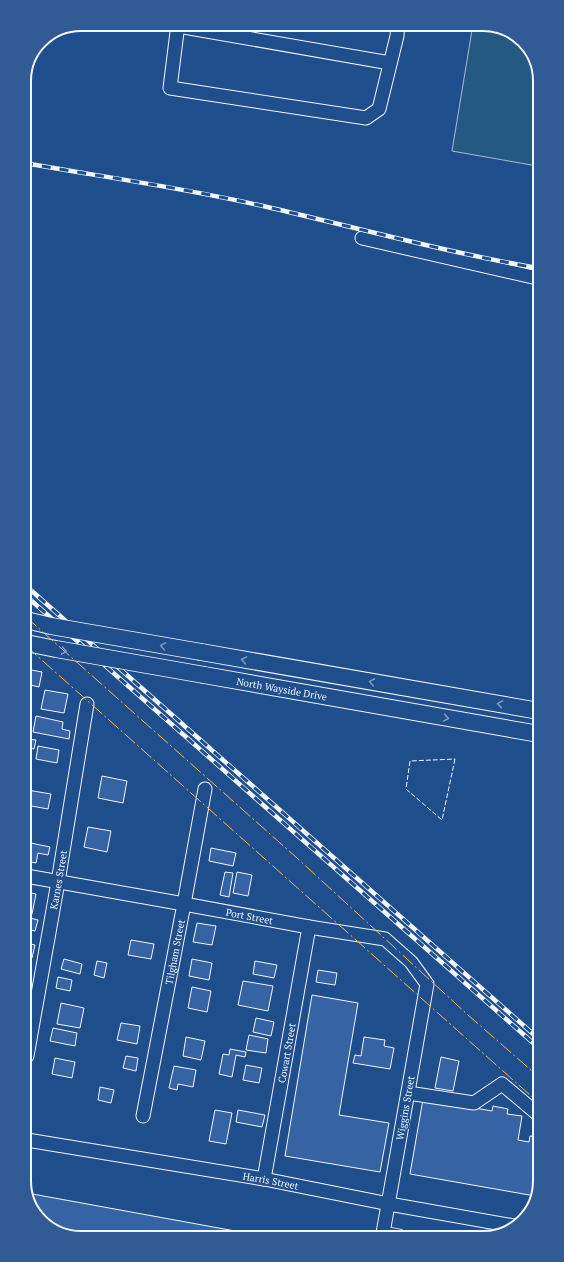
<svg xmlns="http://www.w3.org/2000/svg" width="564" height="1262" viewBox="0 0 564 1262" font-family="'PT Serif',serif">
	<rect width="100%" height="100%" fill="#1f4e8c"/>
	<!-- green -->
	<path fill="#245a82" stroke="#a8bbd7" d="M 473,24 L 487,24 L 518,36 L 537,63 L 537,166 L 452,151 Z"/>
	<!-- building -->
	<path fill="#3563a3" stroke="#f2f6ff" d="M 26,669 L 42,672 L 39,687 L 26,684 Z
		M 45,690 L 68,694 L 64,713 L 41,709 Z
		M 36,716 L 63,722 L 62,729 L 70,731 L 69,739 L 33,732 Z
		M 26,739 L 36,740 L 34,749 L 26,747 Z
		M 38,746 L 59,750 L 57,763 L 36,759 Z
		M 102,776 L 127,781 L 123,803 L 98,798 Z
		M 27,790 L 51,794 L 48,809 L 26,805 Z
		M 88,827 L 111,831 L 107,852 L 84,847 Z
		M 26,842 L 50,847 L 48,855 L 38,853 L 36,863 L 26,861 Z
		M 211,848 L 236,853 L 233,866 L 209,861 Z
		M 225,872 L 233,873 L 229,897 L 220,895 Z
		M 237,872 L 252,875 L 248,896 L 233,893 Z
		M 26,892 L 36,894 L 32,914 L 26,913 Z
		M 26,917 L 38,920 L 35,931 L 26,929 Z
		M 197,923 L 216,926 L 212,945 L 193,942 Z
		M 131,940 L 154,944 L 151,959 L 128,955 Z
		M 26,943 L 35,945 L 32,958 L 26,957 Z
		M 64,959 L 82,964 L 80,974 L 61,969 Z
		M 192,959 L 212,963 L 209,980 L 189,976 Z
		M 97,961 L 107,963 L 104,978 L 94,975 Z
		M 255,961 L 277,965 L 274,978 L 253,974 Z
		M 318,970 L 337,973 L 335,985 L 316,982 Z
		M 58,977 L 72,980 L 70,991 L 56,988 Z
		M 243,981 L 273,986 L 268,1011 L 238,1005 Z
		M 192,987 L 211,991 L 207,1012 L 188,1008 Z
		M 312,995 L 358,1003 L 339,1115 L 389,1123 L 380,1172 L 285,1156 Z
		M 61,1003 L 84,1008 L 80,1028 L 57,1024 Z
		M 256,1018 L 274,1022 L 271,1036 L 253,1032 Z
		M 121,1023 L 140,1026 L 137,1044 L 117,1040 Z
		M 53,1028 L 77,1033 L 75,1046 L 50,1041 Z
		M 249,1035 L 268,1039 L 266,1053 L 246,1050 Z
		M 186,1037 L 205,1041 L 201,1060 L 183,1056 Z
		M 364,1037 L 385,1040 L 384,1046 L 394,1048 L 390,1069 L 353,1063 L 355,1055 L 361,1056 Z
		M 230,1049 L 246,1052 L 245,1057 L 236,1055 L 232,1077 L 219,1074 L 223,1054 L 229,1055 Z
		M 126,1056 L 138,1058 L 136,1071 L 123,1068 Z
		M 441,1057 L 459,1061 L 453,1091 L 435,1088 Z
		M 55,1058 L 75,1062 L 72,1078 L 52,1074 Z
		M 246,1065 L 262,1068 L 259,1083 L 243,1080 Z
		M 174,1066 L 196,1070 L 193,1087 L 178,1084 L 177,1090 L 169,1088 Z
		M 100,1087 L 114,1090 L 111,1103 L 98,1100 Z
		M 423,1099 L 492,1111 L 493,1106 L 508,1109 L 507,1114 L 522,1116 L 518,1140 L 529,1142 L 530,1136 L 540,1137 L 540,1181 L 535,1196 L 410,1174 Z
		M 215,1110 L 232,1113 L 226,1144 L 209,1141 Z
		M 238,1110 L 265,1115 L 262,1127 L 236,1122 Z
		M 27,1193 L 268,1237 L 77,1238 L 46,1226 L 27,1199 Z"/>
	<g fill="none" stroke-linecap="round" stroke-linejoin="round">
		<defs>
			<g id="minor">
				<path d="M 178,24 L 170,88 L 366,118 L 379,109 L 397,36 L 398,24"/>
				<path d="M 178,26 L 390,63"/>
				<path d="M 362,238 L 537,278"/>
				<path id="s1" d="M 26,876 L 184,904 L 309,927 L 385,939 L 411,962 L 427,984 L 383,1233 L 399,1236"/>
				<path id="s2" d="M 27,1056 L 58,882 L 87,704"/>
				<path d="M 408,1093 L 474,1103 L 502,1084 L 540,1116"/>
				<path id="s3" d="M 143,1116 L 184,904 L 205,789"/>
				<path id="s4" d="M 27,1140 L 264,1179 L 389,1204 L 514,1226"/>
				<path id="s5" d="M 264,1179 L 309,927"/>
			</g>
			<g id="major">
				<path d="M 201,652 L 539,711"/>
				<path id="s6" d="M 204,675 L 539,734"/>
			</g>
		</defs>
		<!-- minor casing -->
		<use href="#minor" stroke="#f2f6ff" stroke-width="15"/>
		<!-- major casing -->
		<use href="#major" stroke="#f2f6ff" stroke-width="18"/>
		<!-- minor -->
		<use href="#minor" stroke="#1f4e8c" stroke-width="13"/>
		<!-- major -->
		<use href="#major" stroke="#1f4e8c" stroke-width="16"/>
		<defs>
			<path id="rail" d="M 24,163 C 104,177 184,188 263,206 C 354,227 445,252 537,268
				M 25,585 L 540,1040
				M 25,595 L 540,1049"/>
		</defs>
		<!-- rail casing -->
		<use href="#rail" stroke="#f2f6ff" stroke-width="4.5"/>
		<!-- rail -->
		<use href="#rail" stroke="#1f4e8c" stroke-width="3" stroke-dasharray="9" stroke-linecap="butt"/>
		<defs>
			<path id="major-bridge" d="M 26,620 L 51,626 L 201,652
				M 26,643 L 56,649 L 204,675"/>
		</defs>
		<!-- major-bridge casing -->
		<use href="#major-bridge" stroke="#f2f6ff" stroke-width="18" stroke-linecap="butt"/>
		<!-- major-bridge -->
		<use href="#major-bridge" stroke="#1f4e8c" stroke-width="16"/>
		<!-- fence -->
		<path stroke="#f2f6ff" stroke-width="1" stroke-dasharray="5 2" stroke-linecap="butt" d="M 455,759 L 442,820 L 406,789 L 410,761 Z"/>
		<!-- power -->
		<path stroke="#ffb74d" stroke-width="1" stroke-dasharray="14 3 2 3" stroke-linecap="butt" d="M 26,617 L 297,858 L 468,1015 L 540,1078
			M 26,646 L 540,1104"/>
	</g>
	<!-- one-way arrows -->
	<defs><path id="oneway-chevron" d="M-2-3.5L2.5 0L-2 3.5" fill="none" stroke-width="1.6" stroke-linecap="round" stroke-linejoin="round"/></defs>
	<g stroke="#7e9ac0">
		<use href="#oneway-chevron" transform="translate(163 646) rotate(-170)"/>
		<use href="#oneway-chevron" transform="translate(64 651) rotate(10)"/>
		<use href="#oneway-chevron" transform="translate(244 660) rotate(-170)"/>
		<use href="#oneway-chevron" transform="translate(372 682) rotate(-170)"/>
		<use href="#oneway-chevron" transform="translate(500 704) rotate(-170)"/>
		<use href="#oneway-chevron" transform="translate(446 718) rotate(10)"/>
	</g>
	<g text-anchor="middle" stroke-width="3" stroke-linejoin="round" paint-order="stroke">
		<!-- street labels -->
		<g font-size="10" fill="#f2f6ff" stroke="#1f4e8c">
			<text dy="4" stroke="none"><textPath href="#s6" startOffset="79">North Wayside Drive</textPath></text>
			<text dy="4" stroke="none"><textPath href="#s2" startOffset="179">Karnes Street</textPath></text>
			<text dy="4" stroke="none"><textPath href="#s1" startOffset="227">Port Street</textPath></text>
			<text dy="4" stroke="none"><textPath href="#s3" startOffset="167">Tilgham Street</textPath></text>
			<text dy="4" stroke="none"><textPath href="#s5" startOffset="128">Cowart Street</textPath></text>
			<text transform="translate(405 1108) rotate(-80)" y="4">Wiggins Street</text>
			<text dy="4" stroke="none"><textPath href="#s4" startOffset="247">Harris Street</textPath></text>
		</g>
	</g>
	<!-- crop -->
	<path d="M0 0H564V1262H0ZM81 31H483A50 50 0 0 1 533 81V1181A50 50 0 0 1 483 1231H81A50 50 0 0 1 31 1181V81A50 50 0 0 1 81 31Z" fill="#305b95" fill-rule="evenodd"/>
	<path fill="none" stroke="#f2f6ff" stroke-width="2" d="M81 31H483A50 50 0 0 1 533 81V1181A50 50 0 0 1 483 1231H81A50 50 0 0 1 31 1181V81A50 50 0 0 1 81 31Z"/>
</svg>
